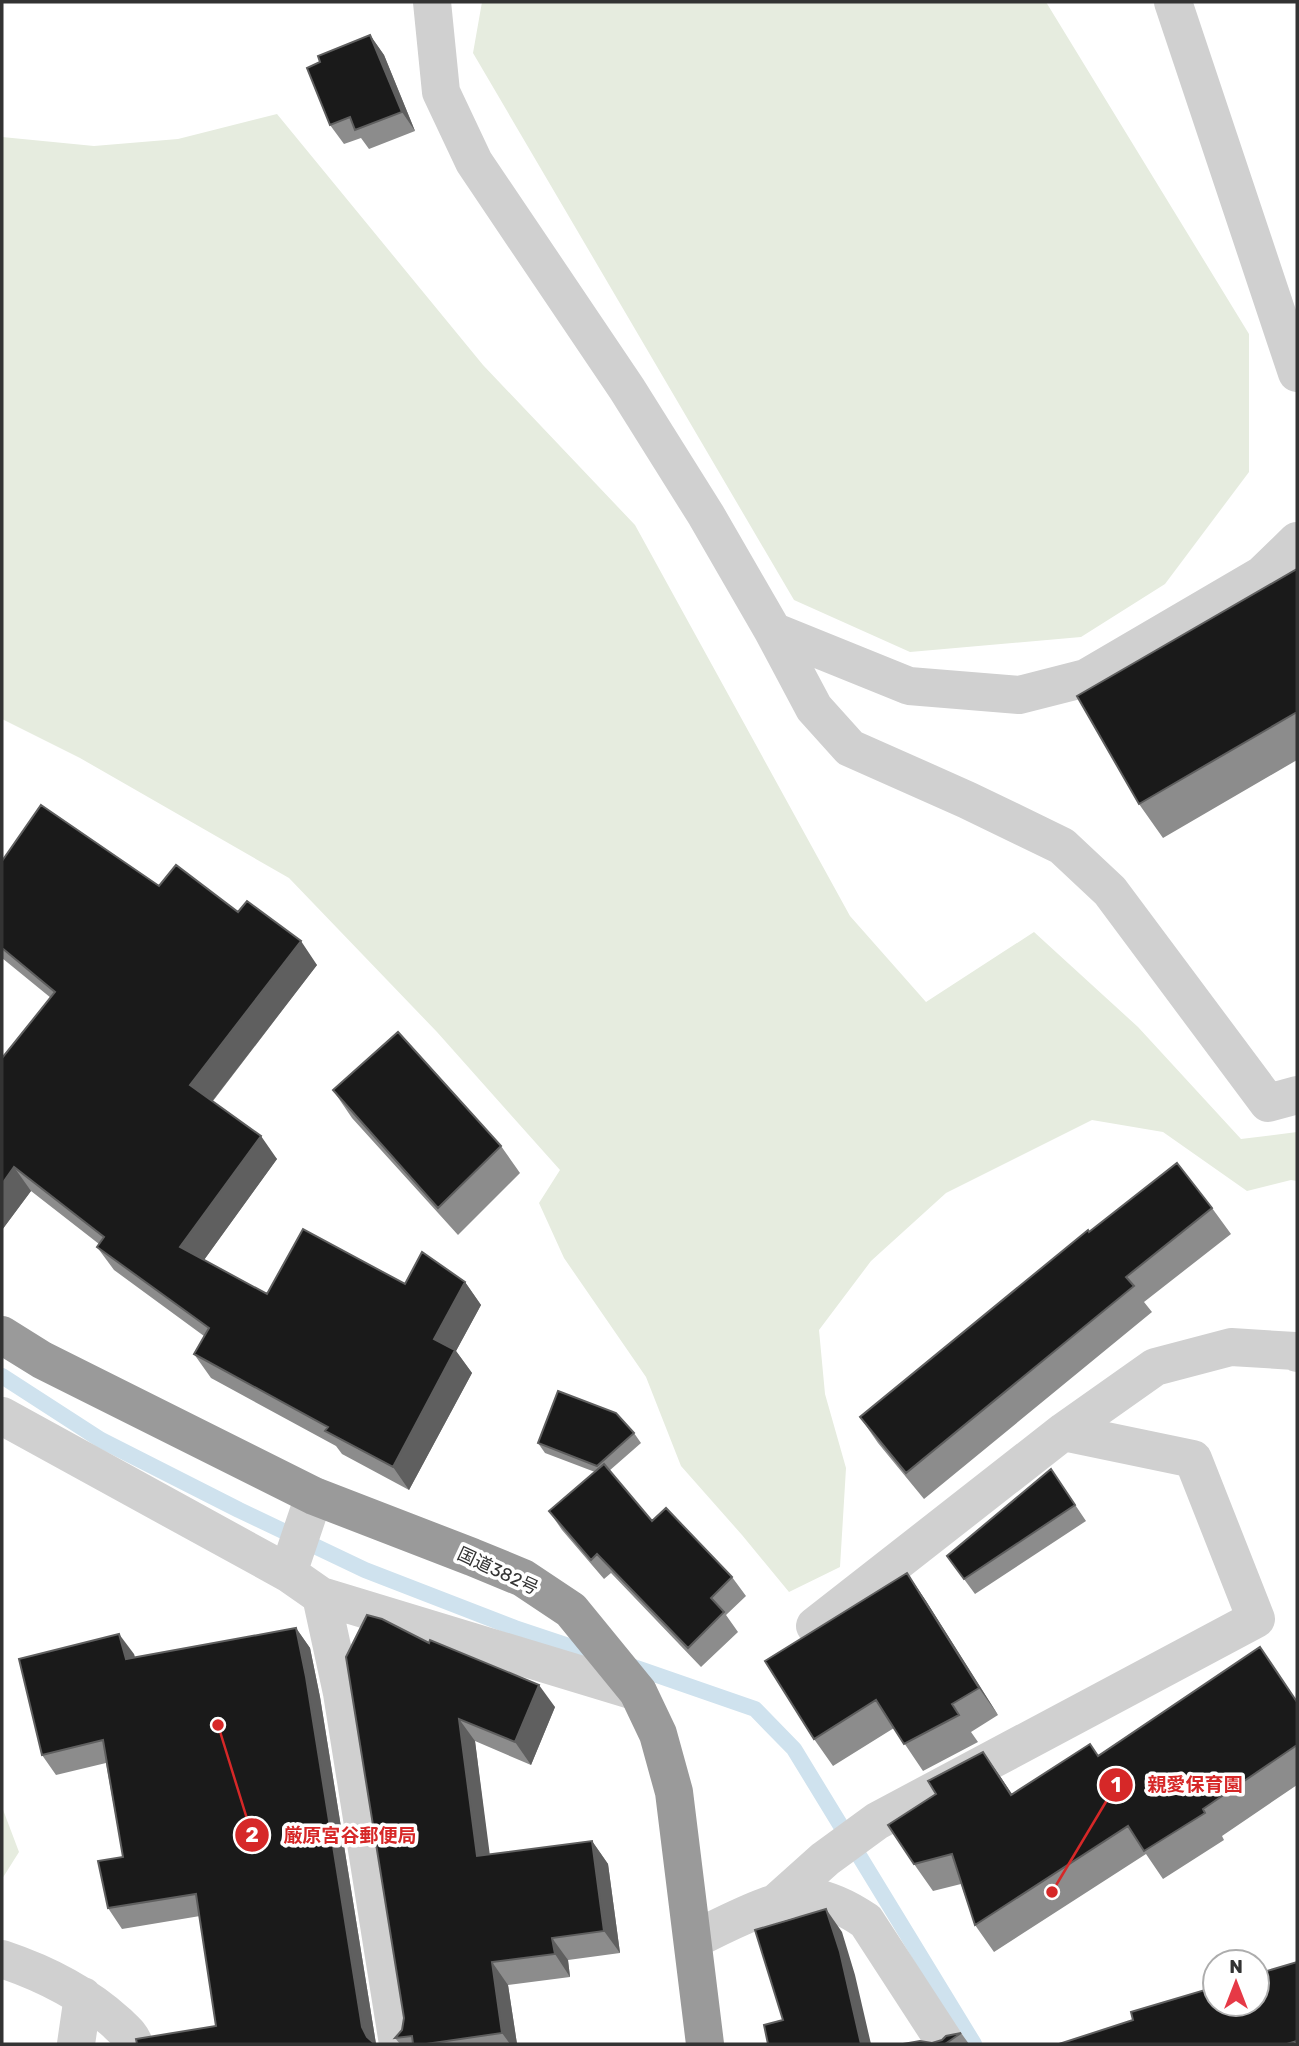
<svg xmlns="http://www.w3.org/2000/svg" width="1299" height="2046" viewBox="0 0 1299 2046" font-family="Rubik,'Noto Sans JP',sans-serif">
	<rect width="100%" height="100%" fill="#fff"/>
	<!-- green -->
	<path fill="#e6ecdf" d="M 482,2 L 1046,2 L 1249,334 L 1249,472 L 1165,584 L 1081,637 L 910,652 L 794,600 L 473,53 Z
		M 277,114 L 483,365 L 635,525 L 850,916 L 926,1002 L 1034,932 L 1138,1027 L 1241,1139 L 1297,1132 L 1297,1181 L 1291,1180 L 1247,1191 L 1163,1132 L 1092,1120 L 946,1193 L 871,1261 L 819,1330 L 825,1394 L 846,1468 L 840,1567 L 789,1592 L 742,1535 L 681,1466 L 646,1377 L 564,1258 L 539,1203 L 560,1170 L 437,1032 L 289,878 L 80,758 L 2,719 L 2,137 L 94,146 L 178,139 Z
		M 2,1807 L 19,1852 L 2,1879 Z"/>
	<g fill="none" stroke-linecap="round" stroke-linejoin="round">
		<!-- stream -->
		<path stroke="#cfe2ee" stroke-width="16" d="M 2,1376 L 101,1440 L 239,1510 L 365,1570 L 515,1628 L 596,1655
			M 628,1665 L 755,1709 L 794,1749 L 974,2044"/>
		<!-- minor -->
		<path stroke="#d0d0d0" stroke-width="38" d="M 432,2 L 441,92 L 474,162 L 627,389 L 706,515 L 773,631 L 814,708 L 850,748 L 967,800 L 1062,846 L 1110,891 L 1268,1103 L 1297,1095
			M 1173,2 L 1297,373
			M 773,631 L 909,686 L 1019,695 L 1086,678 L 1262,575 L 1297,541
			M 2,1416 L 288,1573 L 321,1596 L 638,1692
			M 288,1573 L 314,1496
			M 321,1596 L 342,1693 L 398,2044
			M 815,1626 L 1063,1432 L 1155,1367 L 1231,1347 L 1295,1351 L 1297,1353
			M 777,1902 L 825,1859 L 877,1821 L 1256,1619 L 1193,1459 L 1063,1432
			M 693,1940 C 720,1927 783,1893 811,1897 C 830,1900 850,1910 866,1921 L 946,2044
			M 2,1959 C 44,1973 84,1993 117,2023 C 124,2030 131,2035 134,2044
			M 76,2044 L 83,1996"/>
		<!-- highway -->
		<path stroke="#9a9a9a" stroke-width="38" d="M 2,1335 L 42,1360 L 314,1496 L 472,1557 L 523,1578 L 571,1610 L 638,1692 L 658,1734 L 674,1792 L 705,2044"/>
	</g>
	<!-- wall -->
	<path fill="#8c8c8c" d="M 370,35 L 384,55 L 415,131 L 369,149 L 361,138 L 344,144 L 330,125 L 320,62 Z
		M 1297,569 L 1297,760 L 1163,838 L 1139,804 Z
		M 2,861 L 159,886 L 238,912 L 317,965 L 213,1101 L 277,1159 L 204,1260 L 267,1294 L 405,1284 L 465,1282 L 481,1305 L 456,1351 L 472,1373 L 409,1490 L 342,1454 L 336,1446 L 211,1378 L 194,1354 L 204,1336 L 114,1270 L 97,1247 L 99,1244 L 31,1191 L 2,1230 L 2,1058 L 51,998 L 2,958 Z
		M 333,1090 L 501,1146 L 520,1173 L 458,1235 L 352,1118 Z
		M 1212,1208 L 1231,1234 L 1144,1302 L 1152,1312 L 924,1499 L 878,1443 L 860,1417 L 1089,1232 Z
		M 634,1433 L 641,1443 L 609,1471 L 652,1521 L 732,1577 L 746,1596 L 726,1615 L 738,1632 L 701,1667 L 611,1573 L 604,1579 L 562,1530 L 549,1511 L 595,1472 L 545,1453 L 538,1443 Z
		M 1051,1469 L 1086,1521 L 975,1594 L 947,1556 Z
		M 907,1573 L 926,1601 L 998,1715 L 971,1732 L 978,1742 L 923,1771 L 894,1728 L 833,1766 L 814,1739 Z
		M 296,1628 L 310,1648 L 320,1697 L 376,2044 L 137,2044 L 216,2026 L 200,1916 L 122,1929 L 108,1908 L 123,1857 L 106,1763 L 56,1775 L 42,1755 L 134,1654 L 135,1658 Z
		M 429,1643 L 555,1707 L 531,1765 L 475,1741 L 489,1855 L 592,1841 L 608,1864 L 620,1953 L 568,1960 L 570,1977 L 508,1985 L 517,2044 L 400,2044 L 395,2038 L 402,2030 L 404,2018 Z
		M 1297,1701 L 1297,1785 L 1222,1836 L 1224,1840 L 1163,1879 L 1146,1854 L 994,1952 L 975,1925 L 961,1884 L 933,1891 L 914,1864 L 936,1794 L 983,1752 L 1012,1794 L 1098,1756 Z
		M 961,2033 L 969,2044 L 903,2044 L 932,2043 Z"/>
	<!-- shaded-wall -->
	<path fill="#5f5f5f" d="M 370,35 L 384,55 L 415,131 L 402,112 Z
		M 301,941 L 317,965 L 207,1108 L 190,1085 Z
		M 261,1136 L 277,1159 L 196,1271 L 180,1247 Z
		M 14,1167 L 31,1191 L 2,1230 L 2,1184 Z
		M 465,1282 L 481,1305 L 456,1351 L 472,1373 L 409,1490 L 393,1467 L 434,1339 Z
		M 907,1573 L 926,1601 L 998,1715 L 979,1688 Z
		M 296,1628 L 310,1648 L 320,1697 L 376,2044 L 367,2037 L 362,2027 Z
		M 119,1634 L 134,1654 L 140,1680 L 126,1659 Z
		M 539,1685 L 555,1707 L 531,1765 L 515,1742 Z
		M 459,1719 L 475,1741 L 493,1879 L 477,1856 Z
		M 983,1752 L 1002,1779 L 1030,1822 L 1011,1795 Z
		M 592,1841 L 608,1864 L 620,1953 L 604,1931 Z
		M 826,1909 L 842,1932 L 855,1975 L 871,2044 L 861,2044 Z
		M 552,1938 L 568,1960 L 570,1977 L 555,1954 Z
		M 492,1962 L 508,1985 L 517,2044 L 510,2044 L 502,2033 Z"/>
	<!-- building -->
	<path fill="#1a1a1a" stroke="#5f5f5f" stroke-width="2" d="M 370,35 L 402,112 L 355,130 L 350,117 L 330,125 L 307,68 L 320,62 L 318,56 Z
		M 1297,569 L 1297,712 L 1139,804 L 1077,696 Z
		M 41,805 L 159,886 L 176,865 L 238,912 L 247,901 L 301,941 L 190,1085 L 261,1136 L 180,1247 L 267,1294 L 303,1229 L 405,1284 L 422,1252 L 465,1282 L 434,1339 L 455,1350 L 393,1467 L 325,1431 L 328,1427 L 194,1354 L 209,1328 L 97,1247 L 104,1237 L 14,1167 L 2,1184 L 2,1058 L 55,992 L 2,948 L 2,861 Z
		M 398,1032 L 501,1146 L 438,1208 L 333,1090 Z
		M 1177,1163 L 1212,1208 L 1126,1277 L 1134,1286 L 906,1473 L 860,1417 L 1088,1230 L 1089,1232 Z
		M 558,1391 L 616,1413 L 634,1433 L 597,1466 L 538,1443 Z
		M 604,1464 L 652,1521 L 666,1508 L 732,1577 L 711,1598 L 724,1612 L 688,1648 L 597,1554 L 591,1560 L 549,1511 Z
		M 1051,1469 L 1075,1505 L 964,1579 L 947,1556 Z
		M 907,1573 L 979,1688 L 952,1704 L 959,1715 L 904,1744 L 876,1700 L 814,1739 L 765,1661 Z
		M 367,1615 L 382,1619 L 429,1643 L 430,1640 L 539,1685 L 515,1742 L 459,1719 L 477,1856 L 592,1841 L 604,1931 L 552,1938 L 555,1954 L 492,1962 L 502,2033 L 426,2044 L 413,2044 L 412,2036 L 395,2038 L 402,2030 L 404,2018 L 346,1657 Z
		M 296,1628 L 306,1677 L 362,2027 L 367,2037 L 375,2044 L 137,2044 L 136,2039 L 216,2026 L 196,1894 L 108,1908 L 98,1861 L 123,1857 L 103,1740 L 42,1755 L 19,1659 L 119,1634 L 126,1659 Z
		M 1260,1647 L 1297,1702 L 1297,1745 L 1203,1809 L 1205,1813 L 1144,1851 L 1128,1826 L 975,1925 L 952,1854 L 914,1864 L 888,1825 L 936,1794 L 928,1781 L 983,1752 L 1011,1795 L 1090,1744 L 1098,1756 Z
		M 826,1909 L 840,1952 L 861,2044 L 768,2044 L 764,2025 L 783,2020 L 755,1930 Z
		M 1297,1962 L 1297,2041 L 1287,2044 L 1059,2044 L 1133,2020 L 1131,2012 L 1215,1987 L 1215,2004 L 1257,2004 L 1257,1974 Z
		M 961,2033 L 945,2044 L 903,2044 L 920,2041 L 932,2043 L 942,2040 L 946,2036 Z"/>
	<g text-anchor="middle" stroke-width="7" stroke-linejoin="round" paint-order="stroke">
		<!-- street labels -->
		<g font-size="18" fill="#333" stroke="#fff">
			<text transform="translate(498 1571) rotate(25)" y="6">国道382号</text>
		</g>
	</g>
	<!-- callouts -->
	<path fill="none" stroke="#d62828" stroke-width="2.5" d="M1052 1892L1116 1785M218 1725L252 1835"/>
	<g fill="#d62828" stroke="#fff" stroke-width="2.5">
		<circle cx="1052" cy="1892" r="7"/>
		<circle cx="218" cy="1725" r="7"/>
		<circle cx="1116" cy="1785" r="18"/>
		<circle cx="252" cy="1835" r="18"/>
	</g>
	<g font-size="21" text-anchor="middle" font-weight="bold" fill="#fff">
		<text x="1116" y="1792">1</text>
		<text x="252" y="1842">2</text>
	</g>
	<g font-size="19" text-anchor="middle" font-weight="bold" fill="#d62828" stroke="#fff" stroke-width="7" stroke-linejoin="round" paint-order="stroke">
		<text x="1195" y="1791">親愛保育園</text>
		<text x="350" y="1842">厳原宮谷郵便局</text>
	</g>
	<!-- border -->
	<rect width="1299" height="2046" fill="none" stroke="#333333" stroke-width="7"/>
	<!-- north arrow -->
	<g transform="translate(1236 1983)"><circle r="33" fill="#ffffff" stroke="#adadad" stroke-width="2"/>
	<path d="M0-5L12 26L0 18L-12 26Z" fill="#e63946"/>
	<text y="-10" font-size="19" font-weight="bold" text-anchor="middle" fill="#333333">N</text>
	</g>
</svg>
